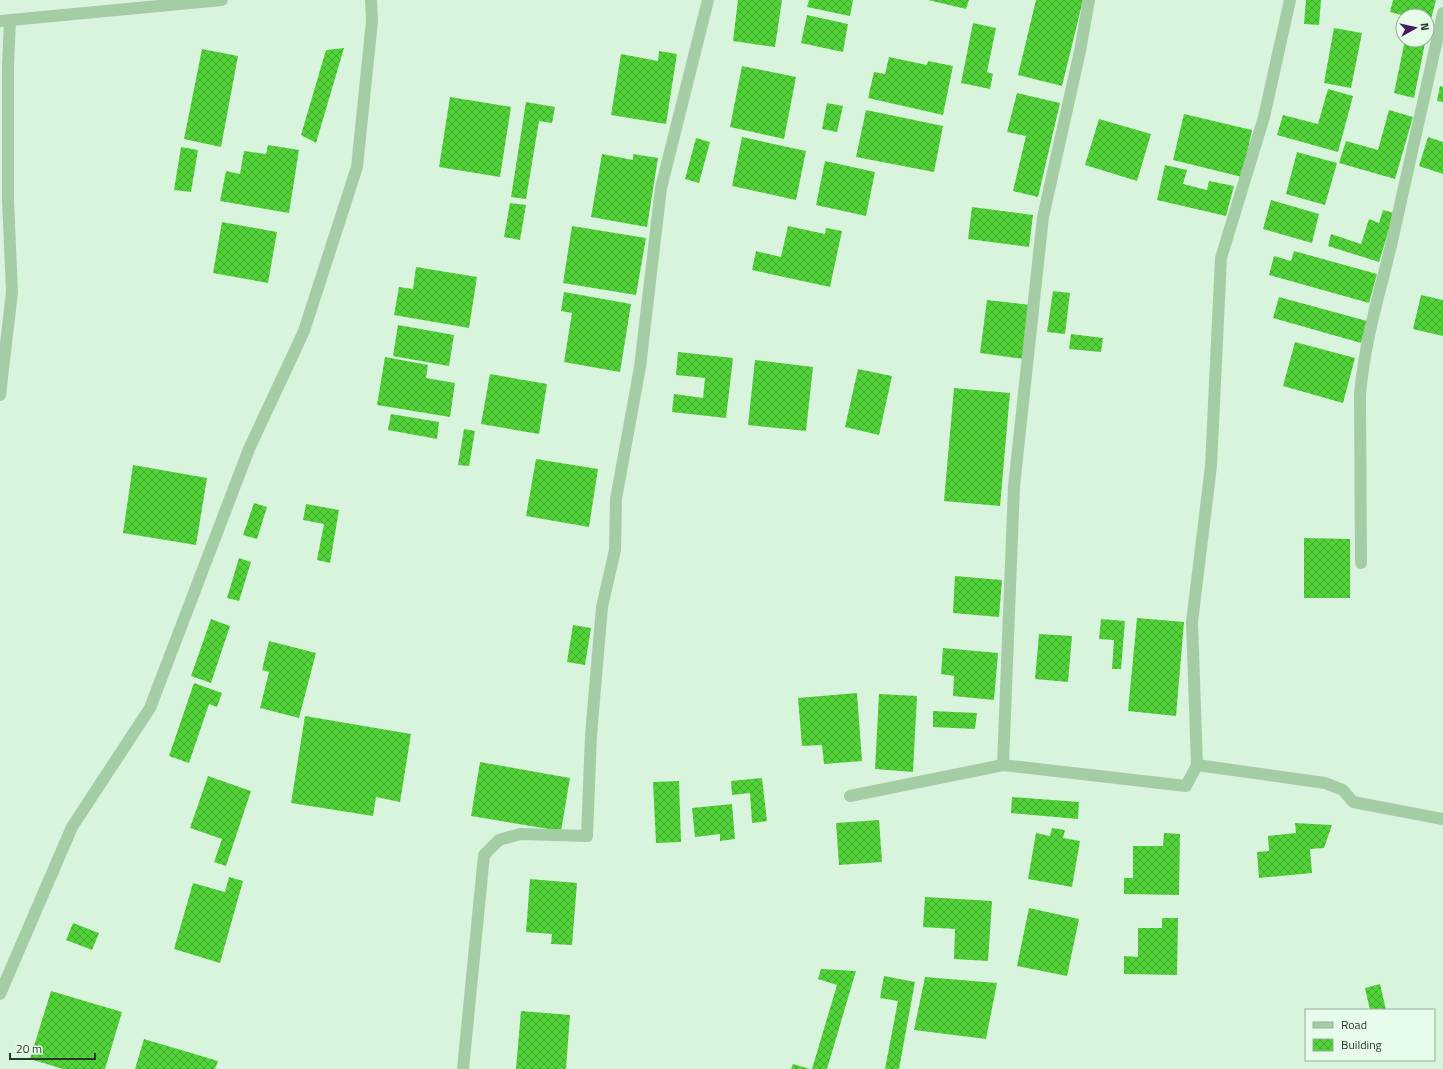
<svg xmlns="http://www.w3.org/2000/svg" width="1443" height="1069" viewBox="0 0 1443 1069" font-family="'Titillium Web',sans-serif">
	<defs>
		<pattern id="building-cross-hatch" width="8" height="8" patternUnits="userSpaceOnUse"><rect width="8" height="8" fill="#52d239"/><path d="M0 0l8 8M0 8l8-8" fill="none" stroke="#44ab30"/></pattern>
	</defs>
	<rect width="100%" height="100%" fill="#d9f4dc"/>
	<!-- building -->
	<path fill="url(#building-cross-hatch)" d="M 738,0 L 782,0 L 775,47 L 733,41 Z
		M 809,0 L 853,0 L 850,16 L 807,7 Z
		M 928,0 L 969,0 L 966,9 Z
		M 1036,0 L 1083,0 L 1062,86 L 1018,75 Z
		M 1306,0 L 1321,0 L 1319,25 L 1304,24 Z
		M 1393,0 L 1436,0 L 1430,23 L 1427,22 L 1427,16 L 1405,16 L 1390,12 Z
		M 807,15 L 848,24 L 843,52 L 801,43 Z
		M 973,23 L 996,28 L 987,72 L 993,74 L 990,89 L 961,83 Z
		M 1334,28 L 1362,33 L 1351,88 L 1324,83 Z
		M 1405,40 L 1425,43 L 1414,98 L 1394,93 Z
		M 344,48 L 316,143 L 301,135 L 326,50 Z
		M 202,49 L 238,56 L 221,147 L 184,139 Z
		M 659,51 L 677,54 L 666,124 L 611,115 L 621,54 L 658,61 Z
		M 889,57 L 927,65 L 928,61 L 953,66 L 943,115 L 868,98 L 874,72 L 885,74 Z
		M 742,66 L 796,77 L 784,139 L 730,127 Z
		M 1440,86 L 1443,87 L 1443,102 L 1437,101 Z
		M 1328,89 L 1353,96 L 1338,152 L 1277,135 L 1283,115 L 1318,124 Z
		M 1017,93 L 1060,103 L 1038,197 L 1013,191 L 1026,136 L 1007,132 Z
		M 450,97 L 511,107 L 500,177 L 439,167 Z
		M 526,102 L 555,107 L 552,123 L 539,121 L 526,199 L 511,197 Z
		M 827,103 L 843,106 L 837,132 L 822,129 Z
		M 866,110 L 943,126 L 934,172 L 856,157 Z
		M 1389,110 L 1413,117 L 1395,179 L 1339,163 L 1346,141 L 1378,150 Z
		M 1184,114 L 1252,130 L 1242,177 L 1173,160 Z
		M 1099,119 L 1151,134 L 1137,181 L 1085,165 Z
		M 742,137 L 806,151 L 796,200 L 732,186 Z
		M 1428,137 L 1443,142 L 1443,174 L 1419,166 Z
		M 696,138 L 710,142 L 699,183 L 685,179 Z
		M 268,145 L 299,150 L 289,213 L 220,201 L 226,171 L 240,174 L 244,151 L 266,154 Z
		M 181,147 L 198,150 L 191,192 L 174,190 Z
		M 1297,152 L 1337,163 L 1325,205 L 1286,194 Z
		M 602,154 L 633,160 L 633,154 L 658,158 L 647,227 L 591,217 Z
		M 825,161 L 875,172 L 866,216 L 816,205 Z
		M 1165,165 L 1187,170 L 1183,184 L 1207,190 L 1209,181 L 1234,186 L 1226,216 L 1157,200 Z
		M 1271,200 L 1319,214 L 1312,243 L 1263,229 Z
		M 510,203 L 526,205 L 520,240 L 504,237 Z
		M 972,207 L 1033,215 L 1029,247 L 968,239 Z
		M 1383,210 L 1394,213 L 1379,262 L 1328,246 L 1331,234 L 1361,244 L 1369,219 L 1379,223 Z
		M 222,222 L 277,232 L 268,283 L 213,273 Z
		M 572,226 L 646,238 L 636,295 L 563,283 Z
		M 788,226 L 825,234 L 826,228 L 842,231 L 830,287 L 752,270 L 756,251 L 781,257 Z
		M 1294,251 L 1377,274 L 1369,303 L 1269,275 L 1274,256 L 1291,261 Z
		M 416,267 L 477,277 L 469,328 L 394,315 L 399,287 L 413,289 Z
		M 1053,291 L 1070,293 L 1065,334 L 1047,332 Z
		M 564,292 L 631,304 L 620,372 L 564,362 L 572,313 L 561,311 Z
		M 1421,295 L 1443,300 L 1443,336 L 1413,329 Z
		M 1279,297 L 1367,321 L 1361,343 L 1273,318 Z
		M 987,300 L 1030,305 L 1024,359 L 980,353 Z
		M 398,325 L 454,335 L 449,366 L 393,356 Z
		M 1071,334 L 1103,338 L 1101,352 L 1069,349 Z
		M 1295,342 L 1355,358 L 1343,403 L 1283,386 Z
		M 678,352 L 733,358 L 726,418 L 672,412 L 674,394 L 703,398 L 705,378 L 676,375 Z
		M 385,357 L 428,365 L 426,378 L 455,383 L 450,417 L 377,405 Z
		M 755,360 L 813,367 L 806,431 L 748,425 Z
		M 858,369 L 892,376 L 879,435 L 845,427 Z
		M 490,374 L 547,384 L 539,434 L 481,424 Z
		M 954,388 L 1010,393 L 1000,506 L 944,501 Z
		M 391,414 L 439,422 L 437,439 L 388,430 Z
		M 464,429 L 475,431 L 469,466 L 458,465 Z
		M 536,459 L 598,469 L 589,527 L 526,516 Z
		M 133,465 L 207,478 L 196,545 L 123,533 Z
		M 254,503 L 267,507 L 257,539 L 243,535 Z
		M 306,504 L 339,510 L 330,563 L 317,560 L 324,524 L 303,520 Z
		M 1304,538 L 1350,539 L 1350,598 L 1304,598 Z
		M 239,558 L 251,562 L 239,601 L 227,598 Z
		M 955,576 L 1002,580 L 999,617 L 953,613 Z
		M 1137,618 L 1184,622 L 1176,716 L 1128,711 Z
		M 211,619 L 230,626 L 211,683 L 191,676 Z
		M 1101,619 L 1125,621 L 1121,669 L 1112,669 L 1114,640 L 1099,639 Z
		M 573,625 L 591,628 L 585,665 L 567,662 Z
		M 1039,634 L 1072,636 L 1068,682 L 1035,679 Z
		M 269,641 L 316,653 L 299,718 L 260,708 L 269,672 L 262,670 Z
		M 943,648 L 998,653 L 994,700 L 953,696 L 954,676 L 941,674 Z
		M 194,683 L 222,693 L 217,707 L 209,704 L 189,763 L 169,756 Z
		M 857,693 L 862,761 L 824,764 L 822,745 L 802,746 L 798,698 Z
		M 879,694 L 917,696 L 913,772 L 875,769 Z
		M 933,711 L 977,713 L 975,729 L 933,727 Z
		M 305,716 L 411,734 L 400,802 L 376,797 L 373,816 L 291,803 Z
		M 480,762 L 570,778 L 561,831 L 471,816 Z
		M 208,776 L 251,791 L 226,866 L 214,862 L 222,839 L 190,828 Z
		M 762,778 L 767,821 L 752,823 L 750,793 L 732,795 L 731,781 Z
		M 679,781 L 681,842 L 656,843 L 653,782 Z
		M 1012,797 L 1079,802 L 1078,819 L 1011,813 Z
		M 732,804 L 735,839 L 720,841 L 720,834 L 695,837 L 692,808 Z
		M 879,820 L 882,862 L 839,865 L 836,823 Z
		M 1295,823 L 1332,825 L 1324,848 L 1310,849 L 1312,873 L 1259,878 L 1257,852 L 1269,851 L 1268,836 L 1296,833 Z
		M 1052,828 L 1065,830 L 1063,838 L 1080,841 L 1072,887 L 1028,879 L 1036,833 L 1050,836 Z
		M 1164,833 L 1180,834 L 1179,895 L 1124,894 L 1124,878 L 1133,878 L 1133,846 L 1163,846 Z
		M 229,877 L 243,881 L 220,963 L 174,949 L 193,883 L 225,892 Z
		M 530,879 L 577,883 L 572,945 L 551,944 L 552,934 L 526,932 Z
		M 925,897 L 992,901 L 988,961 L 954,959 L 955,929 L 923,927 Z
		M 1029,908 L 1079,919 L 1067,976 L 1017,966 Z
		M 1162,918 L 1178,918 L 1177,975 L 1124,974 L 1124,956 L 1138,957 L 1138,928 L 1162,928 Z
		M 73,923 L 99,933 L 92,950 L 66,940 Z
		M 821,969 L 856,971 L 827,1069 L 812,1069 L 837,985 L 818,979 Z
		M 884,976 L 915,982 L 899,1069 L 885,1069 L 898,1001 L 880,998 Z
		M 925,977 L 997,983 L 986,1039 L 914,1030 Z
		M 1380,984 L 1386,1010 L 1370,1010 L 1365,988 Z
		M 51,991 L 122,1012 L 105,1069 L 63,1069 L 30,1059 Z
		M 521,1011 L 570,1015 L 566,1069 L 516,1069 Z
		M 144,1039 L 218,1061 L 215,1069 L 135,1069 Z
		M 793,1064 L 810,1069 L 791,1069 Z"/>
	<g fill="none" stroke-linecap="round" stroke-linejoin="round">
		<!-- lane -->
		<path stroke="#a4cda6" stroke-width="12" d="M 0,994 L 72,827 L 150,708 L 249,449 L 304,331 L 357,167 L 372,21 L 371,0"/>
		<!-- street -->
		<path stroke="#a4cda6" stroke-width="12" d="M 0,21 L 222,0
			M 0,395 L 12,292 L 8,200 L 8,66 L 10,21
			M 1361,563 L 1360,395 C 1364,345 1378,298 1390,250 C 1408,171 1425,92 1443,13
			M 1003,765 L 1014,486 L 1043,217 L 1080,51 L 1089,0
			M 1197,765 L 1192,622 L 1211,466 L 1221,258 L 1264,117 L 1290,0
			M 850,796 L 1003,765 L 1186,786 L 1197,765 L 1325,783 L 1343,790 L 1353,802 L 1443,819
			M 463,1069 L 484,855 L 499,840 L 520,834 L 587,836 L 591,735 L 602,607 L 615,550 L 616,499 L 640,367 L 661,188 L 708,0"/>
	</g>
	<!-- legend -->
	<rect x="1305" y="1009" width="130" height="52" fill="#e6fbe9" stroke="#9aad9b"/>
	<rect x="1313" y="1022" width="20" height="6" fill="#a4cda6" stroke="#9aad9b"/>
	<text x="1341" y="1029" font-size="12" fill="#283826">Road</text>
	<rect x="1313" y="1039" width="20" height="12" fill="url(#building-cross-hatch)" stroke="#9aad9b"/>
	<text x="1341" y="1049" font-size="12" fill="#283826">Building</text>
	<!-- north arrow -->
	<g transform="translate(1415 28) rotate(82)"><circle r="19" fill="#e6fbe9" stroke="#9aad9b"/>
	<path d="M0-3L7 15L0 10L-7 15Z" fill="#46185d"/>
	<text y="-6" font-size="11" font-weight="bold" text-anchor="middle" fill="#283826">N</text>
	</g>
	<!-- scale -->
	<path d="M10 1053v6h85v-6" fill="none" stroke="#283826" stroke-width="2"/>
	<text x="16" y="1053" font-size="12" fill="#283826" stroke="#e6fbe9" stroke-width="3" paint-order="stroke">20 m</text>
</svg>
